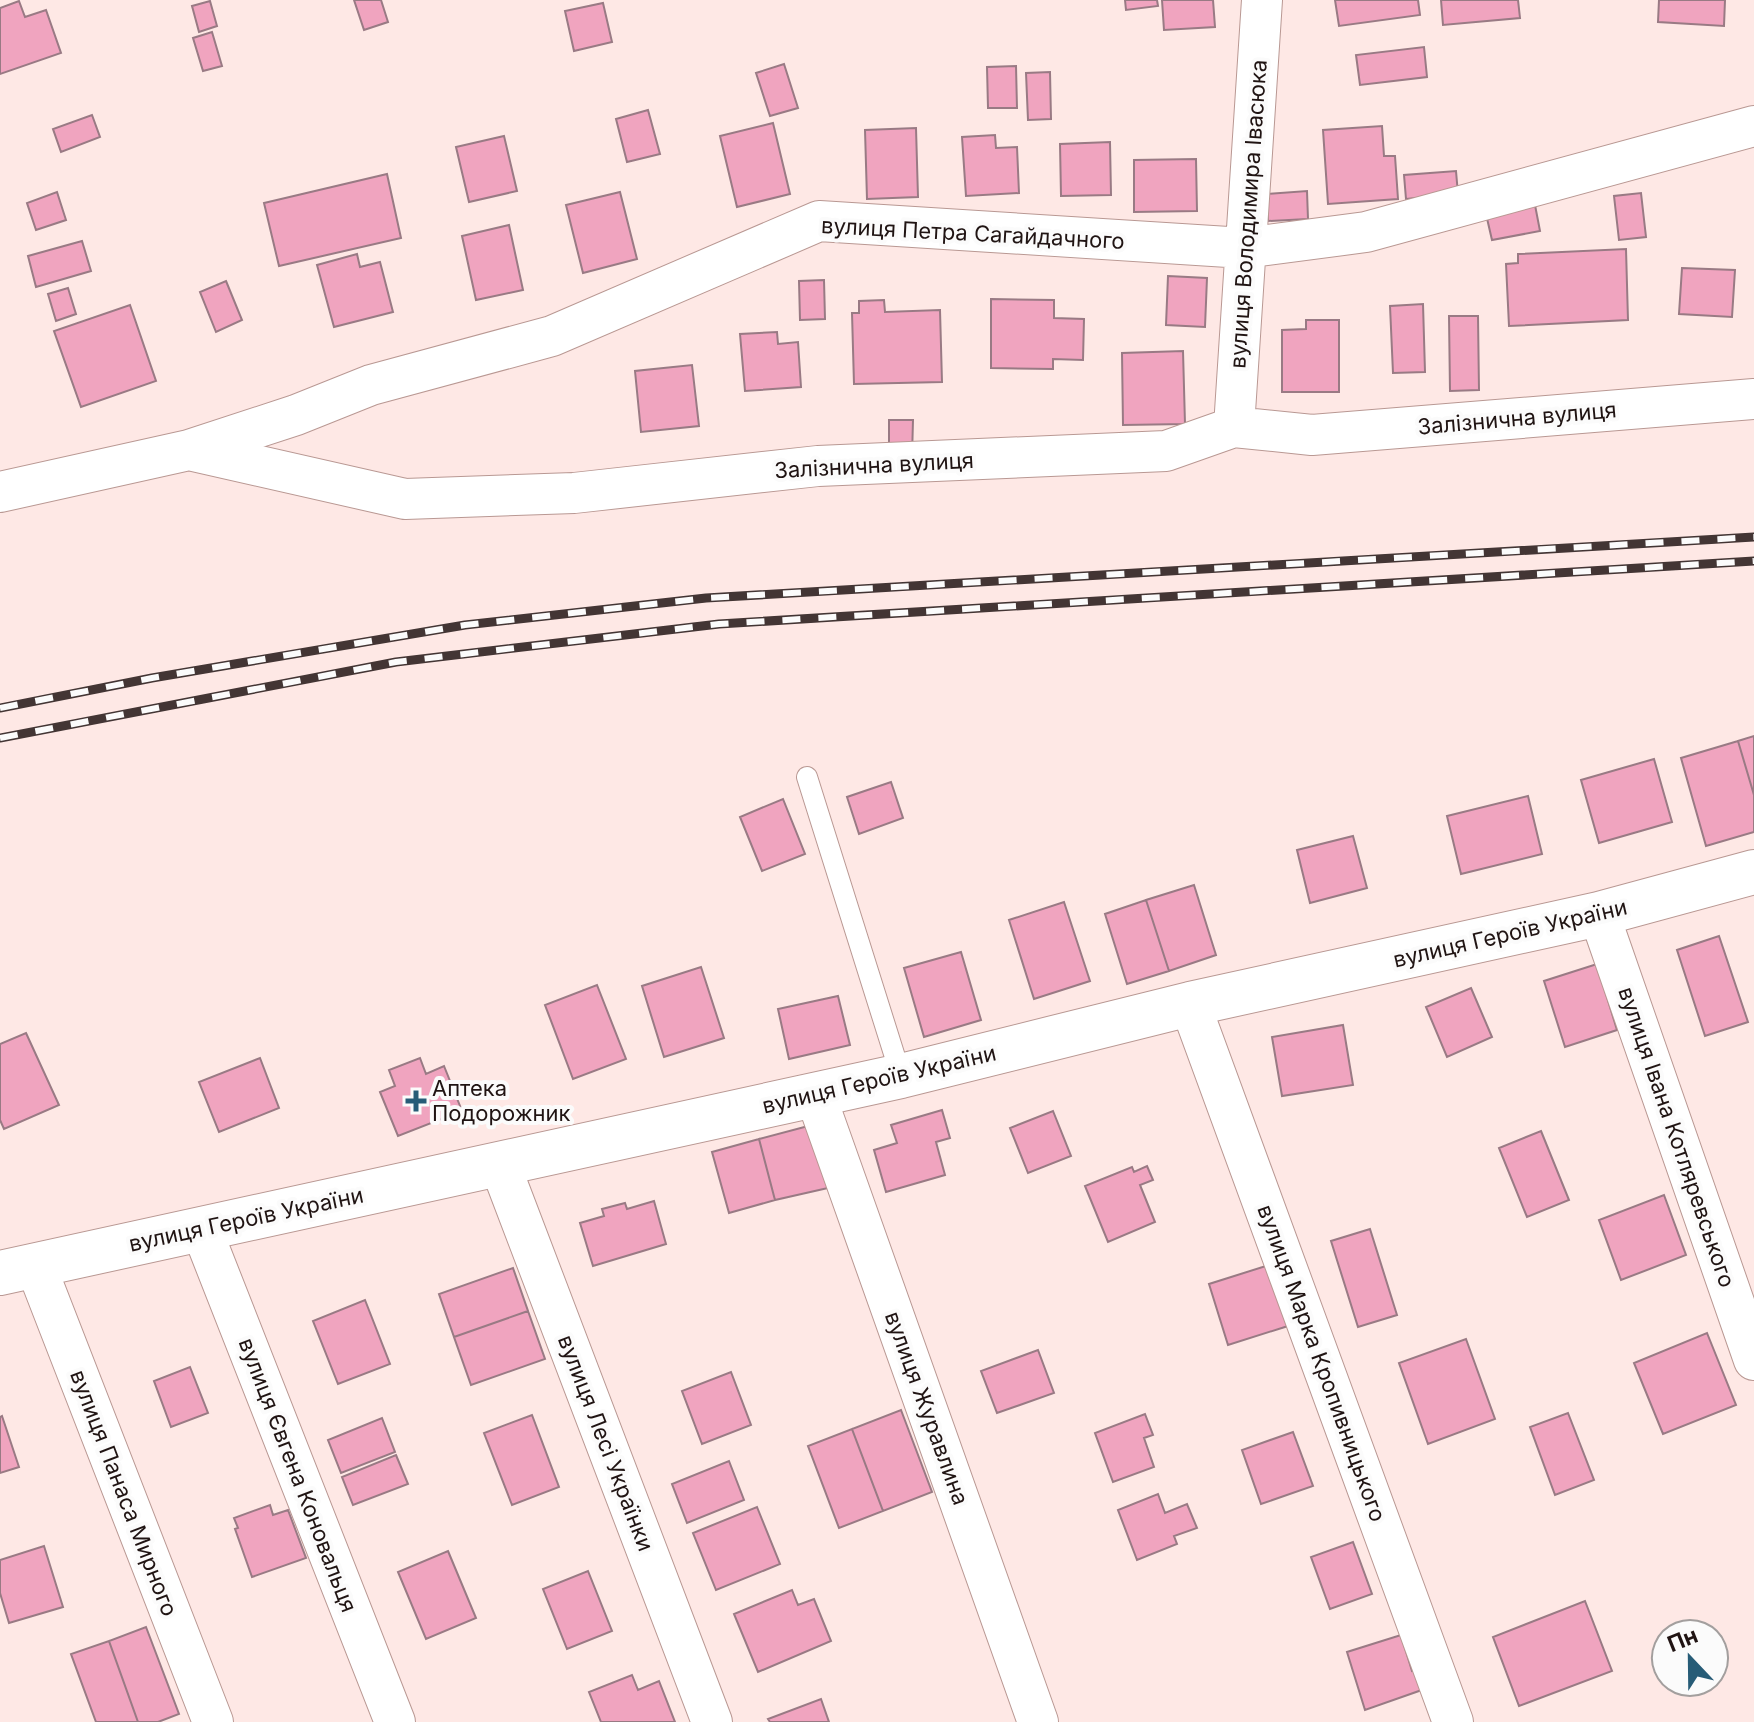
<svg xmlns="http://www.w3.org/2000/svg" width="1754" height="1722" viewBox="0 0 1754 1722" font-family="Inter,sans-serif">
	<rect width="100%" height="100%" fill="#fee8e5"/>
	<!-- building -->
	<path fill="#f0a4bf" stroke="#997a84" stroke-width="2" d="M 354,0 L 381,0 L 388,22 L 364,30 Z
		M 1125,0 L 1157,0 L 1158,6 L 1126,10 Z
		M 1162,0 L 1213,0 L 1215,27 L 1164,30 Z
		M 1335,0 L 1418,0 L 1420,15 L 1339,26 Z
		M 1441,0 L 1518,0 L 1520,18 L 1443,25 Z
		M 1659,0 L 1725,0 L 1724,26 L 1658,22 Z
		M 19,1 L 25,17 L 46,10 L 61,53 L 0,74 L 0,8 Z
		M 210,1 L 217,26 L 199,32 L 192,6 Z
		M 603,3 L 612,42 L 574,51 L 565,11 Z
		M 212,32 L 222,66 L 203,71 L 193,38 Z
		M 1424,47 L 1427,77 L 1360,85 L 1356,55 Z
		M 784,64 L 798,108 L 770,116 L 756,73 Z
		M 1016,66 L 1017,108 L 988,108 L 987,67 Z
		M 1050,72 L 1051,119 L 1028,120 L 1026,73 Z
		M 648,110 L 660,154 L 627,162 L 616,119 Z
		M 92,115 L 100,137 L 61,152 L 53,129 Z
		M 773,123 L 790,194 L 737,207 L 720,136 Z
		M 1382,126 L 1384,156 L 1395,156 L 1398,199 L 1328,204 L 1323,130 Z
		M 916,128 L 918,197 L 867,199 L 865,130 Z
		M 995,135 L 996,148 L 1017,147 L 1019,193 L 966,196 L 962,137 Z
		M 504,136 L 517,191 L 469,202 L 456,147 Z
		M 1110,142 L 1111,195 L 1061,196 L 1060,144 Z
		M 1196,159 L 1197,211 L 1134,212 L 1134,160 Z
		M 1456,171 L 1458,194 L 1406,199 L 1404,175 Z
		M 387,174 L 401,238 L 279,266 L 264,203 Z
		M 1307,191 L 1308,219 L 1268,221 L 1266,194 Z
		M 57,192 L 66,220 L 36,230 L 27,203 Z
		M 620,192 L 637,259 L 583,273 L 566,205 Z
		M 1641,193 L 1646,237 L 1619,240 L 1614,196 Z
		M 1535,205 L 1540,231 L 1492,240 L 1486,214 Z
		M 509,225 L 523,290 L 476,300 L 462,236 Z
		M 82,241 L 91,271 L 36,287 L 28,256 Z
		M 1626,249 L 1628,320 L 1509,326 L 1506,264 L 1518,263 L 1518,254 Z
		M 357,254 L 360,267 L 380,262 L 393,312 L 334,327 L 317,265 Z
		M 1682,268 L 1735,270 L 1732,317 L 1679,314 Z
		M 1168,276 L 1207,278 L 1205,327 L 1166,325 Z
		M 824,280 L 825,319 L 800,320 L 799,281 Z
		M 226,281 L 242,320 L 216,332 L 200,292 Z
		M 68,288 L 76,314 L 56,321 L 48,294 Z
		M 991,299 L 1054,300 L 1054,318 L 1084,319 L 1083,360 L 1053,359 L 1053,369 L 991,368 Z
		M 884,300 L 885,312 L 940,310 L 942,382 L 854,384 L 852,313 L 859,313 L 859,301 Z
		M 1423,304 L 1425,372 L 1393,373 L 1390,306 Z
		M 130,305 L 156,381 L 81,407 L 54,331 Z
		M 1449,316 L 1478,316 L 1479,390 L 1450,391 Z
		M 1306,320 L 1339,320 L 1339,392 L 1282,392 L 1282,330 L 1306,329 Z
		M 777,332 L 778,344 L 798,342 L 801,387 L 745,391 L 740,334 Z
		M 1183,351 L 1185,424 L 1123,425 L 1122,353 Z
		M 692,365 L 699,426 L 641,432 L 635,371 Z
		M 889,420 L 913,420 L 912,457 L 889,456 Z
		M 1754,736 L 1754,795 L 1738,741 Z
		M 1738,741 L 1754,795 L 1754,832 L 1706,846 L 1681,758 Z
		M 1654,759 L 1672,822 L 1599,843 L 1581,780 Z
		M 891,782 L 903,818 L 859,834 L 847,797 Z
		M 1528,796 L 1542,854 L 1461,874 L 1447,816 Z
		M 783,799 L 805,854 L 762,871 L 740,817 Z
		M 1353,836 L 1367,888 L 1310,903 L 1297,850 Z
		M 1194,885 L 1216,955 L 1169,971 L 1146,900 Z
		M 1146,900 L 1169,971 L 1127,984 L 1105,914 Z
		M 1064,902 L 1090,981 L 1034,999 L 1009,920 Z
		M 1719,936 L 1748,1022 L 1705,1036 L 1677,950 Z
		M 961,952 L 981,1020 L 924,1037 L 904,968 Z
		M 1597,964 L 1617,1030 L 1565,1047 L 1544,981 Z
		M 701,967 L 724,1038 L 664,1057 L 642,986 Z
		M 597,985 L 626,1059 L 573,1079 L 545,1005 Z
		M 1471,988 L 1492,1037 L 1447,1057 L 1426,1007 Z
		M 838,996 L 850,1045 L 789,1059 L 778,1009 Z
		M 1343,1025 L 1353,1085 L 1282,1096 L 1272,1037 Z
		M 26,1033 L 59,1105 L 4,1129 L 0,1120 L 0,1044 Z
		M 260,1058 L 279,1108 L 219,1132 L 199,1082 Z
		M 420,1058 L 426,1074 L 444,1066 L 462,1111 L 398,1136 L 380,1092 L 395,1086 L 389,1070 Z
		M 942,1110 L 950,1138 L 936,1142 L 945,1175 L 886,1192 L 874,1150 L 897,1143 L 891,1125 Z
		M 1053,1111 L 1071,1156 L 1028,1173 L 1010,1128 Z
		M 812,1125 L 828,1188 L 775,1200 L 759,1139 Z
		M 1541,1131 L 1569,1200 L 1527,1217 L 1499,1148 Z
		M 759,1139 L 775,1200 L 729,1213 L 712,1152 Z
		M 1147,1166 L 1153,1180 L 1140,1185 L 1155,1222 L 1108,1242 L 1085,1186 L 1132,1167 L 1134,1172 Z
		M 1664,1195 L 1686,1255 L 1621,1280 L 1599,1220 Z
		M 654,1201 L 666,1244 L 593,1266 L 580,1223 L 604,1216 L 602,1209 L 625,1203 L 627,1209 Z
		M 1370,1229 L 1397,1315 L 1358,1327 L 1331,1241 Z
		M 1269,1265 L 1288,1326 L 1228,1345 L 1209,1284 Z
		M 513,1268 L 528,1311 L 454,1337 L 439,1294 Z
		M 365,1300 L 390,1364 L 338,1384 L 313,1321 Z
		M 528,1311 L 545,1359 L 471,1385 L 454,1337 Z
		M 1707,1333 L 1736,1405 L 1663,1434 L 1634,1363 Z
		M 1466,1339 L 1495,1419 L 1428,1444 L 1399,1363 Z
		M 1038,1350 L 1054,1393 L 997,1413 L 981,1371 Z
		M 190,1367 L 208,1413 L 171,1427 L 154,1381 Z
		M 731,1372 L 751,1425 L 702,1444 L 682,1391 Z
		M 901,1410 L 932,1492 L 883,1511 L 852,1429 Z
		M 1568,1413 L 1594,1480 L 1555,1495 L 1530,1427 Z
		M 1145,1414 L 1153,1435 L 1144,1438 L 1154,1467 L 1113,1482 L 1095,1433 Z
		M 532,1415 L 559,1487 L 512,1505 L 484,1433 Z
		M 2,1416 L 19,1467 L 0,1473 L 0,1417 Z
		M 382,1418 L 395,1452 L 341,1473 L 328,1440 Z
		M 852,1429 L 883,1511 L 839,1528 L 808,1446 Z
		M 1293,1432 L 1313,1486 L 1261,1504 L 1242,1450 Z
		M 396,1455 L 408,1484 L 353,1505 L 342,1477 Z
		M 729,1461 L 744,1500 L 687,1523 L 672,1484 Z
		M 1158,1494 L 1165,1513 L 1187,1504 L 1197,1528 L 1174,1536 L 1177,1544 L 1137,1560 L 1118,1510 Z
		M 270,1505 L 273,1515 L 288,1510 L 306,1558 L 252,1577 L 235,1529 L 238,1528 L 234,1518 Z
		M 757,1507 L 780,1564 L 716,1590 L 693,1533 Z
		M 1353,1542 L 1372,1594 L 1330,1609 L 1311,1557 Z
		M 44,1546 L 63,1607 L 9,1623 L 0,1593 L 0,1560 Z
		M 448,1551 L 476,1618 L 426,1639 L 398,1572 Z
		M 588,1571 L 612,1631 L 567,1649 L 543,1589 Z
		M 792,1590 L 798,1605 L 814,1599 L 831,1641 L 758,1672 L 734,1614 Z
		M 1585,1601 L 1612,1671 L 1519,1706 L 1493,1637 Z
		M 146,1627 L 179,1714 L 158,1722 L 138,1722 L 109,1641 Z
		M 1401,1635 L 1412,1671 L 1430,1665 L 1436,1685 L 1365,1710 L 1347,1652 Z
		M 109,1641 L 138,1722 L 96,1722 L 71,1654 Z
		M 632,1675 L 638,1690 L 659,1681 L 675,1722 L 601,1722 L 589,1692 Z
		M 821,1699 L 829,1722 L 770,1722 L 768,1719 Z"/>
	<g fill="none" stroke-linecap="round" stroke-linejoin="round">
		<defs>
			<path id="lane" d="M 807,777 L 901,1076"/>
			<path id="street" d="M 1234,427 L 1262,0
				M 189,450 L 296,415 L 371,385 L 552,336 L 819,221 L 1244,248 L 1366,232 L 1754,126
				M 0,492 L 189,450 L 405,499 L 574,493 L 818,466 L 1166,451 L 1234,427 L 1312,435 L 1754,399
				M 1599,914 L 1754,1360
				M 1190,1004 L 1453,1722
				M 815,1094 L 1038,1722
				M 500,1165 L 712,1722
				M 201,1228 L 395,1722
				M 35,1264 L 213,1722"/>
			<path id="secondary" d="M 0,1273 L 901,1076 L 1190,1004 L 1599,914 L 1754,872"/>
		</defs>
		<!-- lane casing -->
		<use href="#lane" stroke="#b99893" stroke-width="22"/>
		<!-- street casing -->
		<use href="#street" stroke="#b99893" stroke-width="42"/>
		<!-- secondary casing -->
		<use href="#secondary" stroke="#b99893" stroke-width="46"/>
		<!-- lane -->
		<use href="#lane" stroke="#fff" stroke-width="20"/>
		<!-- street -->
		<use href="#street" stroke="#fff" stroke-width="40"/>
		<!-- secondary -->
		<use href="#secondary" stroke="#fff" stroke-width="44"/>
		<defs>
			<path id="rail" d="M 0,708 L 152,678 L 465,625 L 706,598 L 1754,537
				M 0,738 L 396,662 L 719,624 L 1754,561"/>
		</defs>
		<!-- rail casing -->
		<use href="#rail" stroke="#433534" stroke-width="9"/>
		<!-- rail -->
		<use href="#rail" stroke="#fbfbfb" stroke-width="6" stroke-dasharray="18" stroke-linecap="butt"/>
	</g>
	<!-- markers -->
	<path fill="#275c77" stroke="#fbfbfb" stroke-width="3" d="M412 1089h8v8h8v8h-8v8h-8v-8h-8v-8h8z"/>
	<g text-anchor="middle" stroke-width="8" stroke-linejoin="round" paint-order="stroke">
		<!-- street labels -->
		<g font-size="22" fill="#201413" stroke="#fbfbfb">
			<text transform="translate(1248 214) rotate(-86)" y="8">вулиця Володимира Івасюка</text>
			<text transform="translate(973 233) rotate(3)" y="8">вулиця Петра Сагайдачного</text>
			<text transform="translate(1517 418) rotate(-5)" y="8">Залізнична вулиця</text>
			<text transform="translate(874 465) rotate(-3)" y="8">Залізнична вулиця</text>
			<text transform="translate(1510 933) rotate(-13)" y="8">вулиця Героїв України</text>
			<text transform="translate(879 1079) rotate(-13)" y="8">вулиця Героїв України</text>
			<text transform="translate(1677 1137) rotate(71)" y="8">вулиця Івана Котляревського</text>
			<text transform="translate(246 1219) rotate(-12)" y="8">вулиця Героїв України</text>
			<text transform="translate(1322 1363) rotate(70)" y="8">вулиця Марка Кропивницького</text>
			<text transform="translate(927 1408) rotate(70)" y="8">вулиця Журавлина</text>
			<text transform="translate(606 1443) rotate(69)" y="8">вулиця Лесі Українки</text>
			<text transform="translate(298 1475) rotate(69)" y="8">вулиця Євгена Коновальця</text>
			<text transform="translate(124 1493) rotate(69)" y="8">вулиця Панаса Мирного</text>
		</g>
		<!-- poi labels -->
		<g font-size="22" fill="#201413" stroke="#fbfbfb" text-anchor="start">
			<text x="432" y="1096">Аптека<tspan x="432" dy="25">Подорожник</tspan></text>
		</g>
	</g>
	<!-- north arrow -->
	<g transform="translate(1690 1658) rotate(338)"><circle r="38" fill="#fbfbfb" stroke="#a39f9e" stroke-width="2"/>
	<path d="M0-6L14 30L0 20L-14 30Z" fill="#275c77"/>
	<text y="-12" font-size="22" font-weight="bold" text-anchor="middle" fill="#201413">Пн</text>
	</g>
</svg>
